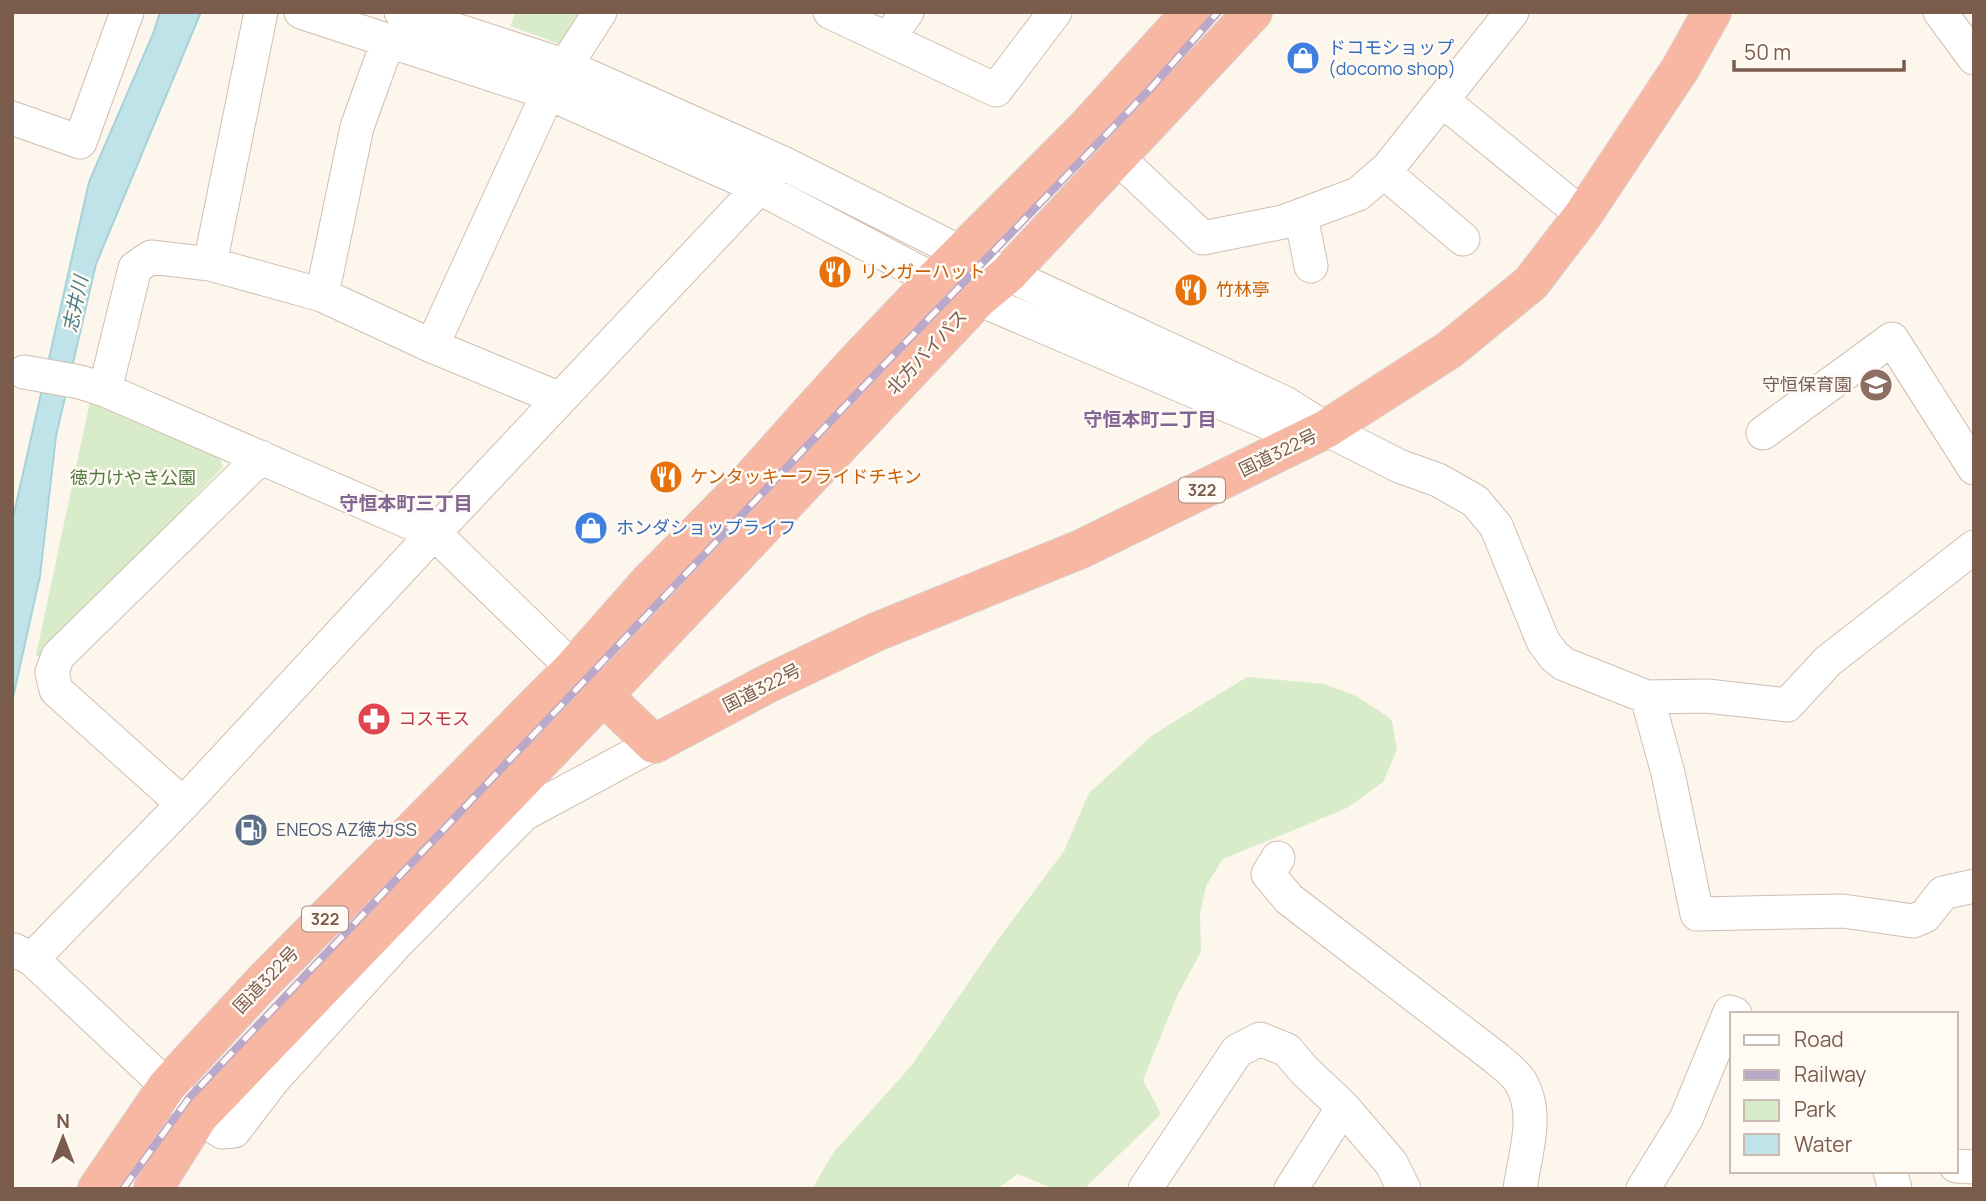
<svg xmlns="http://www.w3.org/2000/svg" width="1986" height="1201" viewBox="0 0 1986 1201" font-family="Manrope,'Noto Sans JP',sans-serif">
	<rect width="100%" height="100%" fill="#fdf6ec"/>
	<!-- green -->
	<path fill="#d8ecc9" d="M 516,12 L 583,12 L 562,45 L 510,26 Z
		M 91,397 L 218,452 L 223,467 L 41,658 L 36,655 Z
		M 1247,677 L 1324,684 L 1354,695 L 1387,716 L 1392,721 L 1397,750 L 1383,782 L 1347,808 L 1223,859 L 1206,886 L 1200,914 L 1201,952 L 1178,994 L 1143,1080 L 1161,1114 L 1084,1189 L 1054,1189 L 1018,1174 L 997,1189 L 812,1189 L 833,1153 L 912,1065 L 997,941 L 1064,851 L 1089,793 L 1154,734 Z"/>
	<!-- water -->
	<path fill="#bfe3e8" stroke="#a5d3da" stroke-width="2" d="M 160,12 L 201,12 L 96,264 L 56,436 L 40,576 L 12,702 L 12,522 L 89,182 L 153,34 Z"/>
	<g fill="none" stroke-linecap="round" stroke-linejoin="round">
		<defs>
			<path id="minor" d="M 301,12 L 548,93 L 760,188 L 934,280 L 1271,424 L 1321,429
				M 401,12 L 566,66 L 783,163 L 962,253 L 1285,403 L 1326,429 L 1399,466 L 1438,480 L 1475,501 L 1496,526 L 1543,641 L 1554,656 L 1564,664 L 1647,697 L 1707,696 L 1787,705 L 1828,661 L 1974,547
				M 830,12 L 996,90 L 1055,12
				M 1940,12 L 1974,58
				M 888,39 L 907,12
				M 1443,101 L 1583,215
				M 12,118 L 80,142 L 127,12
				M 1117,157 L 1203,238 L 1283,222 L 1358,194 L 1388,168 L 1512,12
				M 1384,172 L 1463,239
				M 1301,216 L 1311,266
				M 210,264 L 261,12
				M 322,295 L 357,127 L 388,41
				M 432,346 L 548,93 L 600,12
				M 24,372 L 80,382 L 105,390 L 434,533 L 573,668
				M 105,390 L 135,268 L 151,257 L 210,264 L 322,295 L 432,346 L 560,399
				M 1763,433 L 1892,339 L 1974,468
				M 1647,697 L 1668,773 L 1697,914 L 1843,911 L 1913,921 L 1925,916 L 1943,893 L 1974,886
				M 183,804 L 56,690 L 52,672 L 58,656 L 261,457
				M 1278,858 L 1268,874 L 1289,899 L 1496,1058 C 1504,1065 1514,1072 1520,1081 C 1540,1113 1525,1154 1520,1189
				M 14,950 L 32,959 L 199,1116 L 222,1132 L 234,1131 L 273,1080 L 396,944 L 524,814 L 654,744
				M 32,959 L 183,804 L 434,533 L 772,174
				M 1956,1166 L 1974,1167
				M 1890,1171 L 1895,1189
				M 1145,1189 L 1237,1051 L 1260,1039 L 1287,1050 L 1304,1070 L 1343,1107 L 1391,1163 L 1404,1189
				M 1291,1189 L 1343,1107
				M 1643,1189 L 1686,1119 L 1730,1012 L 1735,1014"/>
			<path id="highway" d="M 585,678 L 654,744 L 769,683 L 876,632 L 1081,549 L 1326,429 L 1449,350 L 1531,283 L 1583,215 L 1680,69 L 1712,12
				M 97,1189 L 167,1086 L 258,987 L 573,668 L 649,582 L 750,480 L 853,365 L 934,280 L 1086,128 L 1191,12
				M 153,1189 L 199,1116 L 604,695 L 978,299 L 1008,274 L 1253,12"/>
		</defs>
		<!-- minor casing -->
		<use href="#minor" stroke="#d1beb0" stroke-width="35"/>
		<!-- highway casing -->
		<use href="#highway" stroke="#dad1cd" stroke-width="40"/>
		<!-- minor -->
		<use href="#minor" stroke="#fff" stroke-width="33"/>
		<!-- highway -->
		<use href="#highway" stroke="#f7b7a3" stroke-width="38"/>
		<defs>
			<path id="rail" d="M 123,1189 L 189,1098 L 882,367 L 1150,89 L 1218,12"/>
		</defs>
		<!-- rail casing -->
		<use href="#rail" stroke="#b9a8c9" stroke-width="8"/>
		<!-- rail -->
		<use href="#rail" stroke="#fffaf3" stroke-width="5" stroke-dasharray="16" stroke-linecap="butt"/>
	</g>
	<!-- icons -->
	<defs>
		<symbol id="shop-disc" viewBox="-11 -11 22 22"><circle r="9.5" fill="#3f7fe0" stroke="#fffaf3"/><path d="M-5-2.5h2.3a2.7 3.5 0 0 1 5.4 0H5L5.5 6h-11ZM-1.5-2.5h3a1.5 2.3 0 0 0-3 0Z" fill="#fff"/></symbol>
		<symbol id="restaurant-disc" viewBox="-11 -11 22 22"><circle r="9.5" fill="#e8710a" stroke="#fffaf3"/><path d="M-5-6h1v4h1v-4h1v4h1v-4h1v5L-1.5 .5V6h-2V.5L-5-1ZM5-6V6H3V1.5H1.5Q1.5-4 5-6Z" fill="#fff"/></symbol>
		<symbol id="school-disc" viewBox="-11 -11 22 22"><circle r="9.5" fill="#8d6e63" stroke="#fffaf3"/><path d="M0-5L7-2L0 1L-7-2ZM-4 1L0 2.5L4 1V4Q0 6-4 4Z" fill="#fff"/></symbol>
		<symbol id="pharmacy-disc" viewBox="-11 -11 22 22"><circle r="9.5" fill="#e0444e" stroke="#fffaf3"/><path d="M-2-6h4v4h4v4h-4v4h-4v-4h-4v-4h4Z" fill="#fff"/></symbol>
		<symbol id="fuel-disc" viewBox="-11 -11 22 22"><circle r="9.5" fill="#5c6f8a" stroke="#fffaf3"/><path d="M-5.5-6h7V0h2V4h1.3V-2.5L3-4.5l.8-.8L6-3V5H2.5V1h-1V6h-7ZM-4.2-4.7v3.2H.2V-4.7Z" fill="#fff"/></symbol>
	</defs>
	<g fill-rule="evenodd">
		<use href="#shop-disc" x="1284" y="39" width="38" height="38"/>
		<use href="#restaurant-disc" x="816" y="253" width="38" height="38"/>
		<use href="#restaurant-disc" x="1172" y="271" width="38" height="38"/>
		<use href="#school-disc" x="1857" y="366" width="38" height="38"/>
		<use href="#restaurant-disc" x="647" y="458" width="38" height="38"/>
		<use href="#shop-disc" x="572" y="509" width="38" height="38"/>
		<use href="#pharmacy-disc" x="355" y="700" width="38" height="38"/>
		<use href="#fuel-disc" x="232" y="811" width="38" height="38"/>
	</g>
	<g text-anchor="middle" stroke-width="5" stroke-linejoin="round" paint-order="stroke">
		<!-- shield labels -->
		<g fill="#fffaf3" stroke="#a28b7f" stroke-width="2">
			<rect x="1179" y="477.5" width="46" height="25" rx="5"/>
			<rect x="302" y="906.5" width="46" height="25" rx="5"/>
		</g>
		<g font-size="16" font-weight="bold" fill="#7a5c4d">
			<text x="1202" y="496">322</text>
			<text x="325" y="925">322</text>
		</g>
		<!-- shop labels -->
		<g font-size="18" fill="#366cbe" stroke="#fffaf3" text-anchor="start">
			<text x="1328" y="54">ドコモショップ<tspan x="1328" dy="21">(docomo shop)</tspan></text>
			<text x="616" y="534">ホンダショップライフ</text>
		</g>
		<!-- food labels -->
		<g font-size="18" fill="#c56008" stroke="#fffaf3" text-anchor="start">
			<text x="860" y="278">リンガーハット</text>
			<text x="1216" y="296">竹林亭</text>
			<text x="690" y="483">ケンタッキーフライドチキン</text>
		</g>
		<!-- street labels -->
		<g font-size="18" fill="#7a5c4d" stroke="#fffaf3">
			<text transform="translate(927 352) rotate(-47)" y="6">北方バイパス</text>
			<text transform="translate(1278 453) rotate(-26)" y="6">国道322号</text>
			<text transform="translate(762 688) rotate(-27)" y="6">国道322号</text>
			<text transform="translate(266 980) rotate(-46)" y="6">国道322号</text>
		</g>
		<!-- education labels -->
		<g font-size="18" fill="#785e54" stroke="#fffaf3" text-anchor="end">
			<text x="1852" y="391">守恒保育園</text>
		</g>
		<!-- park labels -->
		<g font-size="18" fill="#537a41" stroke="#fffaf3">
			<text x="133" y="484">徳力けやき公園</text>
		</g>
		<!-- health labels -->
		<g font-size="18" fill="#be3a42" stroke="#fffaf3" text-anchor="start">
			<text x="398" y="725">コスモス</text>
		</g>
		<!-- service labels -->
		<g font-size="18" fill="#4e5e75" stroke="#fffaf3" text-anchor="start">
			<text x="276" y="836">ENEOS AZ徳力SS</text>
		</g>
		<!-- water labels -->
		<g font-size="19" font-style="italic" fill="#437c86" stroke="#fffaf3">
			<text transform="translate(75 304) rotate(-78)" y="7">志井川</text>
		</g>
		<!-- neighbourhood labels -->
		<g font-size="19" font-weight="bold" fill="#846695" stroke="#fffaf3">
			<text x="1150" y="426">守恒本町二丁目</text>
			<text x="406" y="510">守恒本町三丁目</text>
		</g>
	</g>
	<!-- border -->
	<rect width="1986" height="1201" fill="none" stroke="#7a5c4d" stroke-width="28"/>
	<!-- legend -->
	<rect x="1730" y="1012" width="228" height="161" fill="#fffaf3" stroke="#cabbb1" stroke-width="2"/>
	<rect x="1744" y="1035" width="35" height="10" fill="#ffffff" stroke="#cabbb1" stroke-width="2"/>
	<text x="1794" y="1047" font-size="21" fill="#7a5c4d">Road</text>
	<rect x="1744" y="1070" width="35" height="10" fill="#b9a8c9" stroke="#cabbb1" stroke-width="2"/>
	<text x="1794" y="1082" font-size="21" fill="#7a5c4d">Railway</text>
	<rect x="1744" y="1100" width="35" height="21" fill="#d8ecc9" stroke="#cabbb1" stroke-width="2"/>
	<text x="1794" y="1117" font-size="21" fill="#7a5c4d">Park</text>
	<rect x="1744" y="1134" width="35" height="21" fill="#bfe3e8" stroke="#cabbb1" stroke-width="2"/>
	<text x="1794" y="1152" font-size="21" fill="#7a5c4d">Water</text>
	<!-- north arrow -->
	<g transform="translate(63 1138)" stroke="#fffaf3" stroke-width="5" paint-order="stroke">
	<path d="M0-5L12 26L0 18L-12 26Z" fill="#7a5c4d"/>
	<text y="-10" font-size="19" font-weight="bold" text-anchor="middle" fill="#7a5c4d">N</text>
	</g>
	<!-- scale -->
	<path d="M1734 60v10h170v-10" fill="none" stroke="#7a5c4d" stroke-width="3.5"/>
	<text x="1744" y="60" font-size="21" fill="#7a5c4d" stroke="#fffaf3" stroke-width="5" paint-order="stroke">50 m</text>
</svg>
